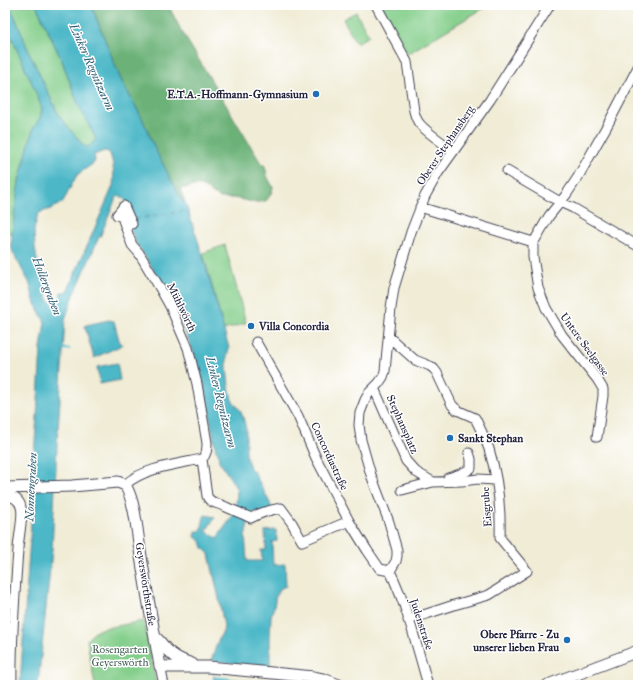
<svg xmlns="http://www.w3.org/2000/svg" width="643" height="690" viewBox="0 0 643 690" font-family="'IM FELL Great Primer',serif">
	<rect width="100%" height="100%" fill="#fff"/>
	<filter id="ink" filterUnits="userSpaceOnUse"><feTurbulence type="fractalNoise" baseFrequency=".025" numOctaves="2"/><feDisplacementMap in="SourceGraphic" scale="8" xChannelSelector="R" yChannelSelector="G"/><feConvolveMatrix kernelMatrix="1 2 1 2 8 2 1 2 1" color-interpolation-filters="sRGB"/></filter>
	<filter id="wash" filterUnits="userSpaceOnUse"><feTurbulence type="fractalNoise" baseFrequency=".012" numOctaves="4" result="noise"/><feDisplacementMap in="SourceGraphic" scale="16" xChannelSelector="R" yChannelSelector="G"/><feGaussianBlur stdDeviation="0.9" result="paint"/><feColorMatrix in="noise" values="0 0 0 0 0 0 0 0 0 0 0 0 0 0 0 0 0 1.4 0 .05"/><feComposite in="paint" operator="in"/></filter>
	<g filter="url(#wash)">
		<rect width="100%" height="100%" fill="#f0ecd6"/>
		<!-- green -->
		<path fill="#85cf8c" stroke="#547864" d="M 10,5 L 36,5 L 62,61 L 78,104 L 96,139 L 91,145 L 87,147 L 84,146 L 59,116 L 29,52 Z
			M 381,5 L 489,5 L 407,54 Z
			M 356,12 L 369,36 L 356,43 L 343,19 Z
			M 5,22 L 34,88 L 42,109 L 40,118 L 33,129 L 19,181 L 12,233 L 5,233 L 5,147 L 8,107 L 5,89 Z
			M 225,245 L 246,323 L 224,330 L 203,253 Z
			M 144,621 L 156,685 L 95,685 L 87,640 C 90,635 95,632 100,629 Z"/>
		<!-- forest -->
		<path fill="#6cb278" stroke="#476a5a" d="M 91,5 L 168,5 L 181,30 L 259,160 L 265,166 L 267,176 L 273,187 L 272,192 L 267,200 L 265,201 L 259,202 L 253,202 L 234,198 L 221,198 L 213,194 L 207,189 L 200,186 L 193,186 L 180,189 L 185,202 L 182,201 L 155,149 L 142,118 L 121,80 Z"/>
		<!-- water -->
		<path fill="#4bb7c7" stroke="#366c81" fill-rule="evenodd" d="M 5,5 L 10,5 L 29,52 L 59,116 L 84,146 L 87,147 L 91,145 L 96,139 L 78,104 L 62,61 L 36,5 L 91,5 L 121,80 L 142,118 L 155,149 L 182,201 L 185,202 L 202,253 L 229,348 L 227,356 L 227,368 L 229,386 L 232,400 L 240,410 L 243,417 L 246,429 L 246,455 L 250,468 L 254,472 L 270,503 L 273,513 L 254,512 L 249,523 L 248,523 L 246,534 L 245,534 L 247,561 L 262,561 L 261,550 L 266,550 L 265,531 L 276,530 L 277,541 L 272,542 L 273,565 L 285,564 L 286,586 L 281,588 L 276,595 L 274,607 L 271,616 L 270,639 L 270,665 L 272,685 L 219,685 L 213,681 L 214,676 L 211,661 L 219,638 L 223,632 L 224,626 L 223,621 L 219,599 L 209,554 L 203,548 L 201,541 L 195,537 L 196,531 L 201,531 L 204,517 L 205,515 L 215,517 L 206,531 L 217,538 L 234,514 L 236,507 L 237,488 L 235,487 L 234,484 L 219,461 L 218,451 L 216,451 L 205,391 L 199,367 L 189,341 L 178,313 L 150,264 L 137,245 L 129,225 L 127,205 L 124,198 L 120,196 L 117,197 L 115,200 L 100,237 L 99,237 L 74,295 L 65,319 L 63,354 L 57,445 L 52,550 L 38,685 L 20,685 L 33,494 L 34,453 L 37,417 L 41,348 L 45,322 L 35,304 L 29,282 L 13,253 L 11,245 L 12,233 L 19,181 L 33,129 L 40,118 L 42,109 L 34,88 L 5,23 ZM 104,151 L 109,152 C 114,162 114,174 113,186 L 67,292 L 61,292 L 59,303 L 56,305 L 54,305 L 48,299 L 45,285 L 39,271 L 35,248 L 34,230 L 37,218 L 39,213 L 53,208 L 63,202 L 77,175 L 94,163 L 95,160 L 94,155 Z
			M 109,320 L 114,321 L 119,340 L 122,345 L 94,358 L 85,327 L 86,325 Z
			M 117,363 L 120,380 L 100,384 L 97,367 Z"/>
		<!-- pier -->
		<path fill="#f0ecd6" d="M 211,661 L 270,668 L 272,683 L 214,676 Z"/>
		<g fill="none" stroke-linecap="round" stroke-linejoin="round">
			<!-- stream -->
			<path stroke="#4bb7c7" stroke-width="2.5" d="M 62,349 L 69,349"/>
			<!-- ferry -->
			<path stroke="#325e73" stroke-width="1" stroke-dasharray="5 4" stroke-linecap="butt" d="M 135,219 L 184,211"/>
		</g>
	</g>
	<g filter="url(#ink)">
		<g fill="none" stroke-linecap="round" stroke-linejoin="round">
			<defs>
				<path id="minor" d="M 376,5 L 407,62 L 414,111 C 415,115 416,119 419,123 C 426,132 444,144 454,151
					M 507,171 L 560,202 L 573,208 L 638,246
					M 420,207 L 533,242
					M 533,242 L 533,257 L 538,288 L 546,308 L 562,335 L 597,379 L 603,389 L 603,396 L 597,437
					M 533,242 L 535,240 L 549,216 L 566,195 L 578,177 L 608,124 L 638,67
					M 389,337 L 415,360 L 430,366 L 434,369 L 437,373 L 452,405 L 457,410 L 475,418 C 480,428 485,438 489,449 C 498,478 501,508 500,538 L 527,571 L 489,595 L 454,605 L 408,620
					M 256,342 L 298,416 L 316,458 L 349,521 L 367,550 L 380,569 L 390,571
					M 374,388 L 406,461 L 416,472 L 433,482
					M 202,459 L 207,496 C 210,504 219,503 226,507 C 235,511 243,514 251,518 C 261,512 270,510 281,508 L 292,523 L 302,541 L 349,521
					M 448,478 C 457,475 464,474 471,468 L 471,459 L 469,453
					M 125,485 C 142,468 179,464 202,459 C 207,454 207,449 207,443 L 197,384 L 188,348 L 170,306 L 161,290 L 139,253 L 132,245 L 123,220 L 122,217 L 117,215 L 124,206 L 132,224
					M 402,490 L 433,482 L 462,481 L 478,479 L 496,480
					M 5,496 C 13,496 19,499 21,507 C 24,515 18,540 18,550 C 15,595 11,640 12,685
					M 390,571 L 396,561 L 397,556 L 397,550 L 389,522 L 371,475 L 361,440 L 359,425 L 360,413 L 365,400 L 369,393 L 379,383 L 383,377 L 385,371 L 391,308 L 394,288 L 411,232 L 425,196 L 438,173 L 490,100 L 550,5
					M 390,571 C 407,606 417,647 428,685
					M 160,666 L 164,685"/>
				<path id="tertiary" d="M 5,488 L 72,486 L 118,482 L 125,485 C 135,501 137,531 140,550 C 146,589 153,627 160,666 L 167,667 L 209,667 L 314,677 L 323,679 L 339,685
					M 155,637 C 161,642 161,644 166,649 C 173,657 183,661 192,664
					M 548,685 L 638,651"/>
			</defs>
			<!-- minor casing -->
			<use href="#minor" stroke="#414052" stroke-width="11"/>
			<!-- tertiary casing -->
			<use href="#tertiary" stroke="#414052" stroke-width="13"/>
			<!-- minor -->
			<use href="#minor" stroke="#fff" stroke-width="9"/>
			<!-- tertiary -->
			<use href="#tertiary" stroke="#fff" stroke-width="11"/>
		</g>
	</g>
	<!-- markers -->
	<g fill="#1f6fb2" stroke="#fff" stroke-width="1.5">
		<circle cx="316" cy="94" r="4"/>
		<circle cx="251" cy="326" r="4"/>
		<circle cx="450" cy="438" r="4"/>
		<circle cx="567" cy="640" r="4"/>
	</g>
	<g text-anchor="middle" stroke-width="3" stroke-linejoin="round" paint-order="stroke">
		<!-- poi labels -->
		<g font-size="11" font-weight="bold" fill="#22223b" stroke="#fff" text-anchor="end">
			<text x="308" y="98">E.T.A.-Hoffmann-Gymnasium</text>
			<text x="259" y="330" text-anchor="start">Villa Concordia</text>
			<text x="458" y="442" text-anchor="start">Sankt Stephan</text>
			<text x="559" y="638">Obere Pfarre - Zu<tspan x="559" dy="13">unserer lieben Frau</tspan></text>
		</g>
		<!-- street labels -->
		<g font-size="11" fill="#22223b" stroke="#fff">
			<text transform="translate(445 145) rotate(-56)" y="4">Oberer Stephansberg</text>
			<text transform="translate(182 307) rotate(64)" y="4">Mühlwörth</text>
			<text transform="translate(585 344) rotate(54)" y="4">Untere Seelgasse</text>
			<text transform="translate(403 424) rotate(66)" y="4">Stephansplatz</text>
			<text transform="translate(330 456) rotate(65)" y="4">Concordiastraße</text>
			<text transform="translate(486 507) rotate(-94)" y="4">Eisgrube</text>
			<text transform="translate(146 584) rotate(81)" y="4">Geyerswörthstraße</text>
			<text transform="translate(422 624) rotate(72)" y="4">Judenstraße</text>
		</g>
		<!-- park labels -->
		<g font-size="11" fill="#455f57" stroke="#fff">
			<text x="120" y="653">Rosengarten<tspan x="120" dy="13">Geyerswörth</tspan></text>
		</g>
		<!-- water labels -->
		<g font-size="12" font-style="italic" fill="#325e73" stroke="#fff">
			<text transform="translate(92 67) rotate(66)" y="4">Linker Regnitzarm</text>
			<text transform="translate(47 286) rotate(69)" y="4">Hollergraben</text>
			<text transform="translate(221 402) rotate(76)" y="4">Linker Regnitzarm</text>
			<text transform="translate(31 487) rotate(-87)" y="4">Nonnengraben</text>
		</g>
	</g>
	<!-- margin -->
	<rect width="643" height="690" fill="none" stroke="#fff" stroke-width="20"/>
</svg>
